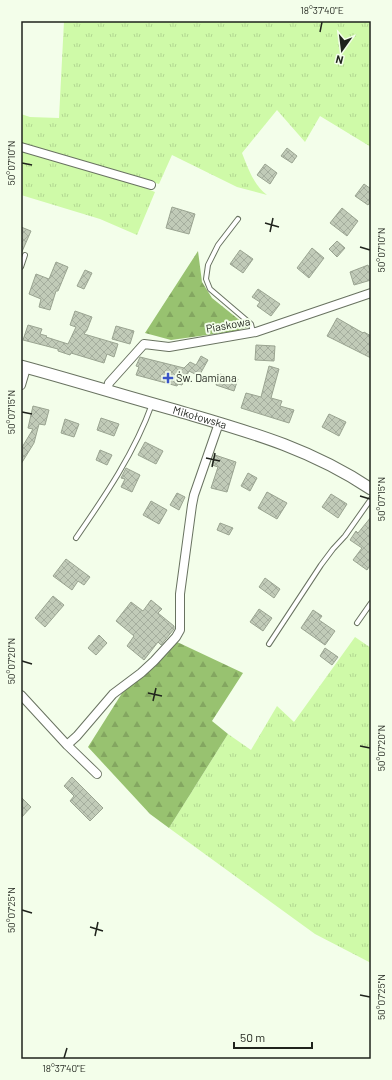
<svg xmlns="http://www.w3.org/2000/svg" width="392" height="1080" viewBox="0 0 392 1080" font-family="Barlow,sans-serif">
	<defs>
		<pattern id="grass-tufts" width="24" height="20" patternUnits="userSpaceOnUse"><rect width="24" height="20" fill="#cffaa8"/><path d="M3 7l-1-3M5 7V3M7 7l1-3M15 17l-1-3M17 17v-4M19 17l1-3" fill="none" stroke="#b1d690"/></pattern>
		<pattern id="forest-firs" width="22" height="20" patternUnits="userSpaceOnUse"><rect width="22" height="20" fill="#98c270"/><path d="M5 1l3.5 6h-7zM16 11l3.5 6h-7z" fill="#83a660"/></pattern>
		<pattern id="building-cross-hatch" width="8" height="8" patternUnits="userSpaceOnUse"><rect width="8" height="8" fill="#c1cbb8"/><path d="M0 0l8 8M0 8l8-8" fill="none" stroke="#a5ae9e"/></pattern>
	</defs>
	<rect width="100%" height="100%" fill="#f3feea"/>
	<!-- grass -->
	<path fill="url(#grass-tufts)" d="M 64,21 L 371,21 L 371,147 L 320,116 L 305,142 L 277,110 L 242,153 C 248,168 254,186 267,195 L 237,187 L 172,155 L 159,184 L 21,144 L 21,114 L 30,117 L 59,118 Z
		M 21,151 L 130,182 L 155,192 L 137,235 L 100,219 L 21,195 Z
		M 355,637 L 371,648 L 371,963 L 315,934 L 169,828 L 228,734 L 251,750 L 277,706 L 294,722 Z"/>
	<!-- forest -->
	<path fill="url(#forest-firs)" d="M 198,251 L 202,282 L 212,298 L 248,327 L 236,331 L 171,340 L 145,333 Z
		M 175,641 L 243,673 L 212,721 L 228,734 L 169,828 L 150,814 L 88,747 L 124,690 Z"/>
	<!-- building -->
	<path fill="url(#building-cross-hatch)" stroke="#9aa491" d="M 287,148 L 297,156 L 292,163 L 281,156 Z
		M 265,164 L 277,173 L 270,184 L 257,175 Z
		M 364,184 L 371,189 L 371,201 L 368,205 L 355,196 Z
		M 172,207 L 195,214 L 189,234 L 166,228 Z
		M 342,208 L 358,221 L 347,236 L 330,223 Z
		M 21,227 L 31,231 L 21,254 Z
		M 337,241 L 345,248 L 337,257 L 329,249 Z
		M 312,248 L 324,258 L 309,278 L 297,268 Z
		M 240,250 L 253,259 L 243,273 L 230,264 Z
		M 56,262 L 68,267 L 58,291 L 56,291 L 50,310 L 39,307 L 41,299 L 29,294 L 36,274 L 49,279 Z
		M 368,265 L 371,273 L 371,280 L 354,285 L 350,272 Z
		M 85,270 L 92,273 L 84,289 L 77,286 Z
		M 258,289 L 280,304 L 271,316 L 257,306 L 260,302 L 252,297 Z
		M 75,311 L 92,317 L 87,330 L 84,334 L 118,344 L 114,357 L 107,354 L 104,363 L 71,353 L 70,355 L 58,351 L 58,349 L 23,340 L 28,325 L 42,329 L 40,334 L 47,336 L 46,337 L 68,344 L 76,327 L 70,325 Z
		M 337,318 L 363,333 L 364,332 L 371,336 L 371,358 L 327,336 Z
		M 116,326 L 134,331 L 130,344 L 112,339 Z
		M 256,345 L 275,346 L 274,361 L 255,360 Z
		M 201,356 L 208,360 L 199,376 L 189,371 L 182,385 L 178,384 L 177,386 L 136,375 L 139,367 L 136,366 L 140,357 L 184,368 L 190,362 L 196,365 Z
		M 269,366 L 279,369 L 271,398 L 282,401 L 280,406 L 294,410 L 289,423 L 241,408 L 246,393 L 261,397 Z
		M 220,374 L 238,379 L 234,391 L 216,385 Z
		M 33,406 L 49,410 L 45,425 L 39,424 L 34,443 L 21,464 L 21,449 L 33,429 L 28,428 Z
		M 329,414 L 346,422 L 339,436 L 322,427 Z
		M 101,418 L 119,424 L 114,436 L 97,430 Z
		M 65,419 L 79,424 L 74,437 L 61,433 Z
		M 145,442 L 163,451 L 156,464 L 138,455 Z
		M 100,450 L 112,455 L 107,465 L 96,460 Z
		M 215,455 L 236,462 L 227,492 L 211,488 L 218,467 L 212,465 Z
		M 126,468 L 140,475 L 132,492 L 121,487 L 125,479 L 121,478 Z
		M 248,473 L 257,478 L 250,491 L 241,486 Z
		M 267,492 L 287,503 L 277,519 L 258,508 Z
		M 177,493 L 185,497 L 179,510 L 170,505 Z
		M 331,494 L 347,504 L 338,518 L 322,507 Z
		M 151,501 L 167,510 L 159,524 L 143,515 Z
		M 371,517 L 371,564 L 367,570 L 353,560 L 362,548 L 350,540 L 356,531 L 358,533 Z
		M 220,523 L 233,528 L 229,535 L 217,530 Z
		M 66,559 L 90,577 L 84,585 L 78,581 L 72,590 L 53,576 Z
		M 265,578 L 280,589 L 274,598 L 259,587 Z
		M 53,596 L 64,605 L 45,627 L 35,618 Z
		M 151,600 L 162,609 L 158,613 L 174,626 L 174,629 L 161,645 L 158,642 L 144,660 L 127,646 L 134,636 L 116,621 L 131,602 L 143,611 Z
		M 259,609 L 272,618 L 263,631 L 250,622 Z
		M 313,610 L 322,616 L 319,620 L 335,631 L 325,645 L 301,628 Z
		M 99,635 L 107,643 L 96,655 L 88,648 Z
		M 325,648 L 338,657 L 332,665 L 320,656 Z
		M 72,777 L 103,808 L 90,821 L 70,801 L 74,796 L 64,786 Z
		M 21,797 L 31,807 L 21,818 Z"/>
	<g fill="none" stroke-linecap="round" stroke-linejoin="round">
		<defs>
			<path id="lane" d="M 238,219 L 218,245 L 208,265 L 206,279 L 210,289 L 251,324 L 253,332
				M 21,267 L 25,255
				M 76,538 C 105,496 135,452 152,404
				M 357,623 L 371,603
				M 269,644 L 321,565 L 333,549 L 345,536 L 371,499"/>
			<path id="street" d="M 21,147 L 151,185
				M 21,385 L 26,368
				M 107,391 L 109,383 L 144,344 L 169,347 L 256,332 L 371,293
				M 21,695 L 67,745 L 77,736 L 113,694 L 141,673 L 154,661 L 176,637 L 180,630 L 180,594 L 192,505 L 194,495 L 219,423
				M 67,745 L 97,774"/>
			<g id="secondary">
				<path id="s1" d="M 21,366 C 73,380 124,396 175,410 C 246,431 308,447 371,489"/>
			</g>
		</defs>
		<!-- lane casing -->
		<use href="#lane" stroke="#697361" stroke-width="6"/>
		<!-- street casing -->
		<use href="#street" stroke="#697361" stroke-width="10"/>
		<!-- secondary casing -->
		<use href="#secondary" stroke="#697361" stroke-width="13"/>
		<!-- lane -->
		<use href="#lane" stroke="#fff" stroke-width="4"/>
		<!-- street -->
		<use href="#street" stroke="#fff" stroke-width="8"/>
		<!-- secondary -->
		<use href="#secondary" stroke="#fff" stroke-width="11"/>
	</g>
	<!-- ticks -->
	<path fill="none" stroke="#1f231c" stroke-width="1.5" d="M 320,32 L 322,22M 22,163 L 32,165M 265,223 L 279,227M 270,232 L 273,218M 360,247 L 370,250M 22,412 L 32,414M 206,458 L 220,461M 212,467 L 215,453M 360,496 L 370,499M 22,661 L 32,664M 148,693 L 162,696M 153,701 L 156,688M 360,746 L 370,748M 22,910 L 32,913M 90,927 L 103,931M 95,936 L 98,922M 360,995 L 370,997M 64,1058 L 67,1048"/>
	<!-- markers -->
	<path fill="#3a55c7" stroke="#f3feea" stroke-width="1.5" d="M166 372h4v4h4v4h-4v4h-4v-4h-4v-4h4z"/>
	<g text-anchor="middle" stroke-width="4" stroke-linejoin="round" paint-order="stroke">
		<!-- street labels -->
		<g font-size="11" fill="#1f231c" stroke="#f3feea">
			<text transform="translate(228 325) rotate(-10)" y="4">Piaskowa</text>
			<text dy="4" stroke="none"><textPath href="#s1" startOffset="186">Mikołowska</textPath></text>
		</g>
		<!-- poi labels -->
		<g font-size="11" fill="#1f231c" stroke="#f3feea" text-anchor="start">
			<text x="176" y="382">Św. Damiana</text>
		</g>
	</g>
	<!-- border -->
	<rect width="392" height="1080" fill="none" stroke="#f3feea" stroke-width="44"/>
	<!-- north arrow -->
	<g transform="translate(342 50) rotate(194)" stroke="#f3feea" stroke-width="3" paint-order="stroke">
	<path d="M0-3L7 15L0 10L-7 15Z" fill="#1f231c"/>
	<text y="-6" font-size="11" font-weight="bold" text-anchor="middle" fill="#1f231c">N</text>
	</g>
	<!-- scale -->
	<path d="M234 1042v6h78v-6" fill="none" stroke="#1f231c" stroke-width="2"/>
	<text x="240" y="1042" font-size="12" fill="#1f231c" stroke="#f3feea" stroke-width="3" paint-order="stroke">50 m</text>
	<rect x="22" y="22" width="348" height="1036" fill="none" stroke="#1f231c" stroke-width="1.5"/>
	<g font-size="10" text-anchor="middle" fill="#1f231c">
		<text x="322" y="14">18°37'40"E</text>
		<text transform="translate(11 163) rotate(-90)" y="4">50°07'10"N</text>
		<text transform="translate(381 250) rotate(-90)" y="4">50°07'10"N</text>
		<text transform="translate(11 412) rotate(-90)" y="4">50°07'15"N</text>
		<text transform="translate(381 499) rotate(-90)" y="4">50°07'15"N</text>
		<text transform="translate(11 661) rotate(-90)" y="4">50°07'20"N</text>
		<text transform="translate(381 748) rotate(-90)" y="4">50°07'20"N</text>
		<text transform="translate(11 910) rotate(-90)" y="4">50°07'25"N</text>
		<text transform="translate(381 997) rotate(-90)" y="4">50°07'25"N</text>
		<text x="64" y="1072">18°37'40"E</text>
	</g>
</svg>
